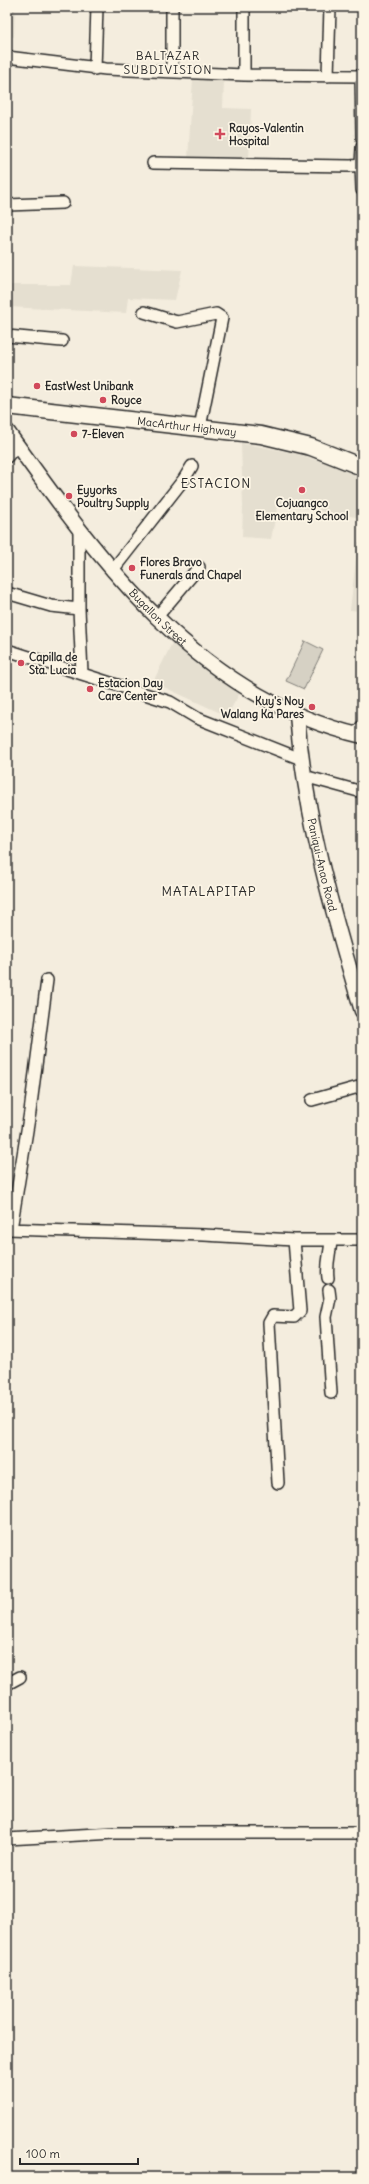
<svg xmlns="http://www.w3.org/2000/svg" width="369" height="2184" viewBox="0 0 369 2184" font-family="Delius,sans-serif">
	<rect width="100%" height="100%" fill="#f4edde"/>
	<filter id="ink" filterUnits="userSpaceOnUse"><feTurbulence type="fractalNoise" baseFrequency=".025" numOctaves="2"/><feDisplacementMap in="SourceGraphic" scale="8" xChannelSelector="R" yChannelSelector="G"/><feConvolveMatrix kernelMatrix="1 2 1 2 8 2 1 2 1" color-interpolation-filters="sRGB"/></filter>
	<g filter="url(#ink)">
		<!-- built -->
		<path fill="#e5dfd0" d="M 7,7 L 15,7 L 14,37 L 7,36 Z
			M 193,78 L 224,79 L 223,108 L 251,109 L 249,160 L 188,159 Z
			M 74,266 L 131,268 L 182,270 L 175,300 L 128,298 L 126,313 L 8,307 L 8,285 L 71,285 Z
			M 241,443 L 295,453 L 335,466 L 362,477 L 362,518 L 278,504 L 271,539 L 242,537 L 243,506 Z
			M 358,542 L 362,542 L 362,611 L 350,610 Z
			M 174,639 L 242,689 L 227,716 L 153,682 Z"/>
		<!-- green -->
		<path fill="#d6d1c4" stroke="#807e78" d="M 305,641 L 323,650 L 304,689 L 286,681 Z"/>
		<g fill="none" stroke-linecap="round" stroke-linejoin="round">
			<defs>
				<path id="minor" d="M 7,57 L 106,69 L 244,75 L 362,76
					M 95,69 L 97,7
					M 172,72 L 172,7
					M 244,75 L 244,7
					M 328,76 L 330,7
					M 361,76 L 362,138
					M 153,163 L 351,166 L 361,165 L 362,147
					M 361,165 L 362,190
					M 7,205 L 63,203
					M 144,312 L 177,322 L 216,314 L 222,318 L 200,427
					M 7,336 L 62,341
					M 7,457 L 17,445
					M 79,530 L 79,609 L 82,673
					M 112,571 L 184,479 L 192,466
					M 7,593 L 51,606 L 79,609
					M 156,618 L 199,567
					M 7,650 L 170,702 L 197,718 L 301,759
					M 355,734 L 362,726
					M 304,776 L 362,792
					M 312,1100 L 362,1086
					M 7,1229 L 204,1235 L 294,1240 L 362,1240
					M 11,1229 L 30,1112 L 47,980
					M 328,1278 C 326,1264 330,1254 331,1241
					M 329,1290 L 330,1298 L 326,1317 L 331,1393
					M 278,1483 L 269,1323 L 273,1316 L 294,1317 L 300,1311 L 294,1240
					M 7,1684 L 20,1677
					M 7,1839 L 115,1833 L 362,1833"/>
				<g id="major">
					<path id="s1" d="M 7,431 C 99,560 198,698 362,736"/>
					<path id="s2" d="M 297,715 C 305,817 333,914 362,1011"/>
				</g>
				<g id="highway">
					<path id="s3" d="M 7,406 L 261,435 L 311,447 L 362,467"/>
				</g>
			</defs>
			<!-- minor casing -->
			<use href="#minor" stroke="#2b2b2b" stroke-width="14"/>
			<!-- major casing -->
			<use href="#major" stroke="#2b2b2b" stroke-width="17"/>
			<!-- highway casing -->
			<use href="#highway" stroke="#2b2b2b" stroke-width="19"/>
			<!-- minor -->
			<use href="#minor" stroke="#fcf5e5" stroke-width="11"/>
			<!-- major -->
			<use href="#major" stroke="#fcf5e5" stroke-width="14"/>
			<!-- highway -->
			<use href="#highway" stroke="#fcf5e5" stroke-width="16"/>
		</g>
	</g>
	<!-- markers -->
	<g fill="#d1495b" stroke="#fcf5e5" stroke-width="1.5">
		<path d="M218 128h4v4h4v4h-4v4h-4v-4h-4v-4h4z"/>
		<circle cx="37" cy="386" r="4"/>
		<circle cx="103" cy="400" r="4"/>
		<circle cx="74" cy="434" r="4"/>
		<circle cx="302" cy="490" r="4"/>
		<circle cx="69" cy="496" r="4"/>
		<circle cx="132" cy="568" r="4"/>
		<circle cx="21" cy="663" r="4"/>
		<circle cx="90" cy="689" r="4"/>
		<circle cx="312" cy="707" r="4"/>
	</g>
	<g text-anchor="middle" stroke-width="3.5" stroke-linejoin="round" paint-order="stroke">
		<!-- poi labels -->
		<g font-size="11" font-weight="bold" fill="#2b2b2b" stroke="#fcf5e5" text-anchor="start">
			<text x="229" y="132">Rayos-Valentin<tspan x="229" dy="13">Hospital</tspan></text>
			<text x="45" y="390">EastWest Unibank</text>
			<text x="111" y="404">Royce</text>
			<text x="82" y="438">7-Eleven</text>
			<text x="77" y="494">Eyyorks<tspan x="77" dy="13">Poultry Supply</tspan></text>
			<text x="302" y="507" text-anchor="middle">Cojuangco<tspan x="302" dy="13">Elementary School</tspan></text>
			<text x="140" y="566">Flores Bravo<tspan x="140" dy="13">Funerals and Chapel</tspan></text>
			<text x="29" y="661">Capilla de<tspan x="29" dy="13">Sta. Lucia</tspan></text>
			<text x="98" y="687">Estacion Day<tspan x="98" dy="13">Care Center</tspan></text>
			<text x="304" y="705" text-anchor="end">Kuy's Noy<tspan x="304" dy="13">Walang Ka Pares</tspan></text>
		</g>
		<!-- street labels -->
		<g font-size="11" fill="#2b2b2b" stroke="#fcf5e5">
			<text dy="4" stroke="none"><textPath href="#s3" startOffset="181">MacArthur Highway</textPath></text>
			<text dy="4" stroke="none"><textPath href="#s1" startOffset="240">Bugallon Street</textPath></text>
			<text dy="4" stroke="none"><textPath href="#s2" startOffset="152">Paniqui-Anao Road</textPath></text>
		</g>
		<!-- neighbourhood labels -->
		<g font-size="12" letter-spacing="1" fill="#2b2b2b" stroke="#fcf5e5">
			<text x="168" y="60">BALTAZAR<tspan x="168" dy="14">SUBDIVISION</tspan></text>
		</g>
		<!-- quarter labels -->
		<g font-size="13" letter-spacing="1" fill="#2b2b2b" stroke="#fcf5e5">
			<text x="216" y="488">ESTACION</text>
			<text x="209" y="896">MATALAPITAP</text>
		</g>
	</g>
	<!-- margin -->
	<rect width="369" height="2184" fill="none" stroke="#fcf5e5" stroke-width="24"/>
	<rect x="12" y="12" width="345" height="2160" fill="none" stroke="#2b2b2b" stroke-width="1.5" filter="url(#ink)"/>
	<!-- scale -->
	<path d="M20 2158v6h118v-6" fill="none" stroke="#2b2b2b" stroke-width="2"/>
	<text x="26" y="2158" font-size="12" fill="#2b2b2b" stroke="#fcf5e5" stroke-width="3" paint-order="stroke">100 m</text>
</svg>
